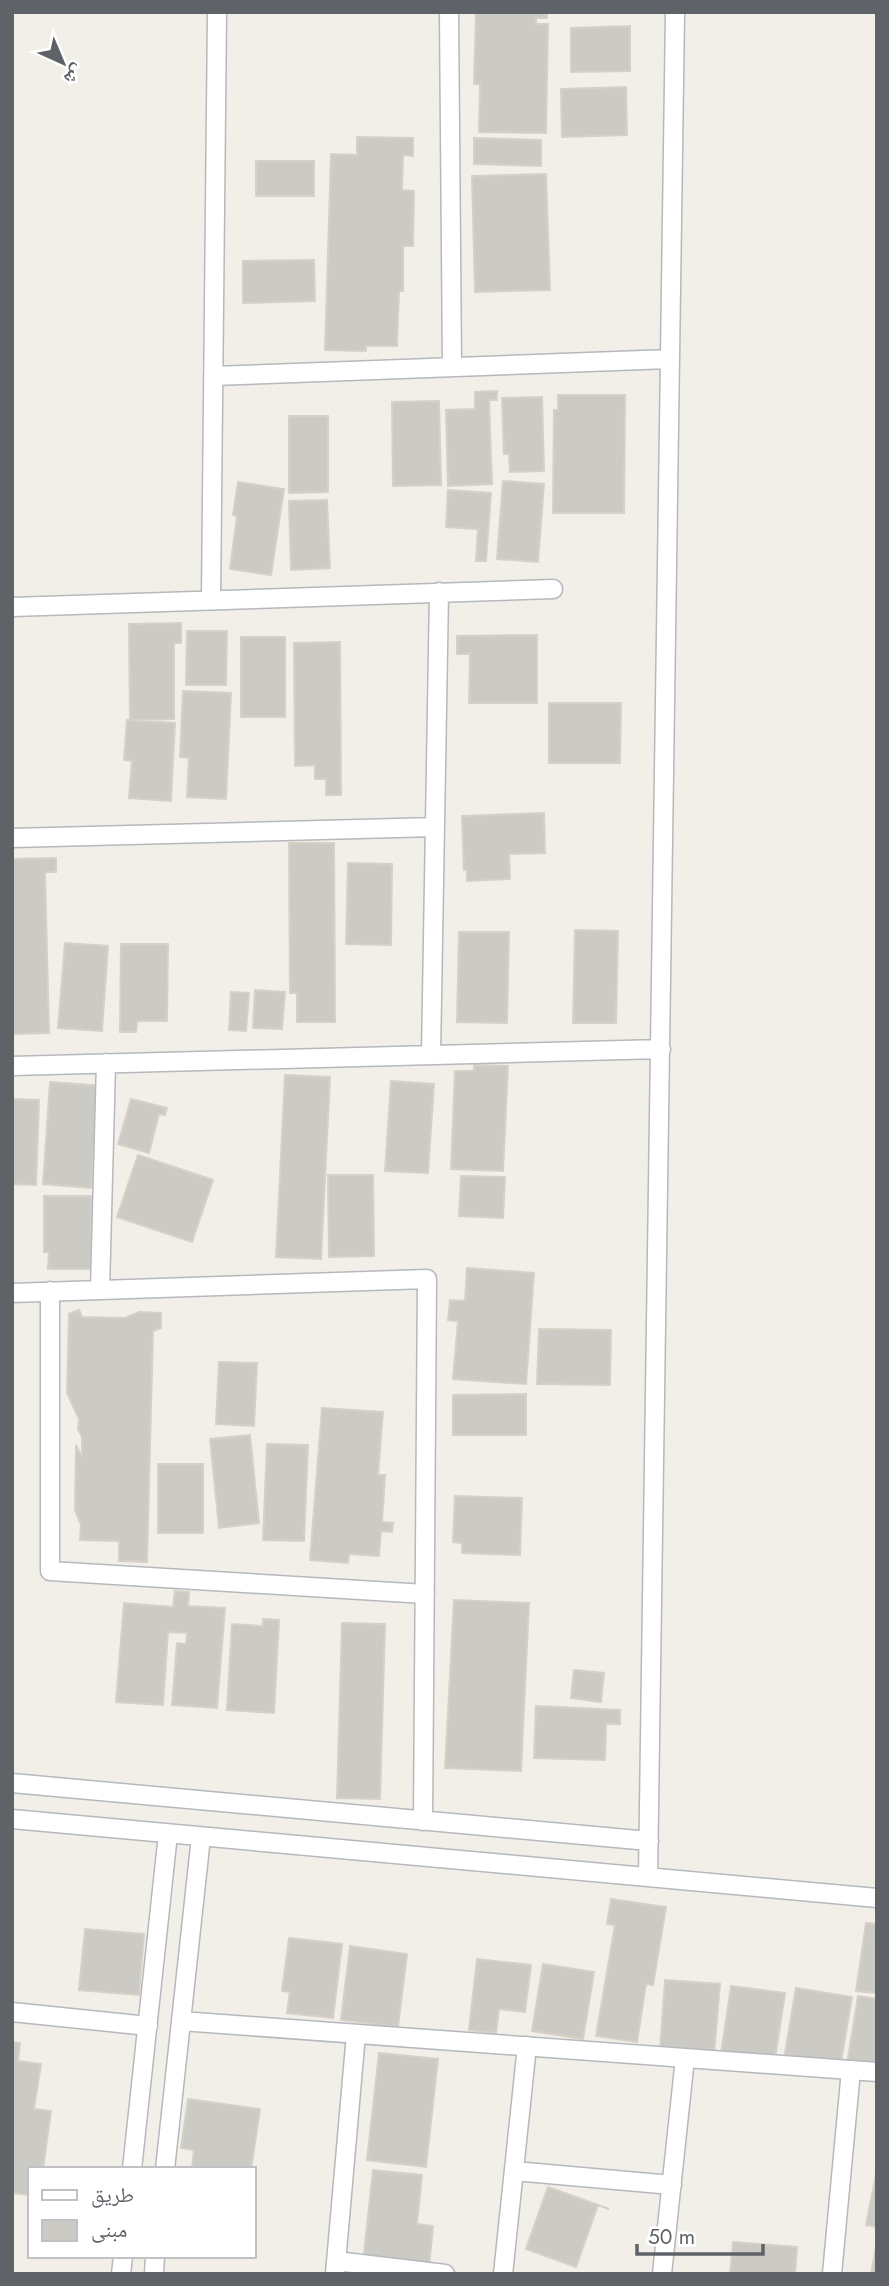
<svg xmlns="http://www.w3.org/2000/svg" width="889" height="2286" viewBox="0 0 889 2286" font-family="Jost,'Noto Naskh Arabic',sans-serif">
	<rect width="100%" height="100%" fill="#f1efe8"/>
	<!-- building -->
	<path fill="#cccac5" stroke="#d6d1c6" stroke-width="2" d="M 476,12 L 547,12 L 547,18 L 536,18 L 536,24 L 548,24 L 546,133 L 479,132 L 480,84 L 474,84 Z
		M 630,26 L 630,71 L 571,72 L 571,28 Z
		M 626,87 L 627,135 L 562,137 L 561,89 Z
		M 357,137 L 413,138 L 413,156 L 403,155 L 402,190 L 414,191 L 413,246 L 403,246 L 403,291 L 399,291 L 397,346 L 366,346 L 366,351 L 325,350 L 331,154 L 357,155 Z
		M 474,138 L 541,140 L 541,166 L 474,164 Z
		M 256,161 L 314,161 L 314,196 L 256,196 Z
		M 546,174 L 550,290 L 475,292 L 472,176 Z
		M 314,260 L 315,301 L 243,303 L 243,261 Z
		M 497,391 L 497,400 L 489,400 L 492,484 L 448,486 L 446,410 L 475,409 L 475,392 Z
		M 558,395 L 625,395 L 624,513 L 553,513 L 554,410 L 558,410 Z
		M 542,397 L 544,471 L 510,472 L 509,454 L 504,454 L 502,398 Z
		M 439,401 L 441,485 L 393,486 L 392,402 Z
		M 289,416 L 328,416 L 328,492 L 289,493 Z
		M 503,481 L 544,484 L 538,562 L 497,559 Z
		M 238,482 L 284,489 L 271,575 L 230,569 L 237,516 L 233,515 Z
		M 448,490 L 491,493 L 486,561 L 476,561 L 478,529 L 446,527 Z
		M 327,500 L 330,568 L 291,570 L 289,501 Z
		M 181,623 L 181,643 L 174,643 L 174,719 L 130,720 L 129,624 Z
		M 187,631 L 227,631 L 226,685 L 186,685 Z
		M 537,635 L 537,703 L 469,703 L 470,654 L 457,654 L 457,636 Z
		M 241,637 L 285,637 L 285,717 L 241,717 Z
		M 340,642 L 341,795 L 326,795 L 326,779 L 315,779 L 315,765 L 295,766 L 294,643 Z
		M 183,691 L 231,693 L 226,799 L 187,797 L 189,758 L 180,757 Z
		M 549,703 L 621,703 L 620,763 L 549,763 Z
		M 127,720 L 175,723 L 171,801 L 129,798 L 132,761 L 124,760 Z
		M 544,813 L 545,853 L 509,854 L 510,879 L 467,881 L 467,870 L 464,870 L 462,816 Z
		M 289,843 L 334,843 L 335,1022 L 297,1022 L 297,993 L 290,993 Z
		M 56,858 L 56,872 L 45,872 L 49,1033 L 12,1034 L 12,859 Z
		M 348,863 L 392,864 L 391,945 L 346,944 Z
		M 575,930 L 618,931 L 616,1023 L 573,1023 Z
		M 459,932 L 509,932 L 507,1023 L 457,1022 Z
		M 65,943 L 108,946 L 102,1031 L 58,1028 Z
		M 121,944 L 168,944 L 167,1021 L 137,1021 L 136,1032 L 120,1032 Z
		M 255,990 L 285,992 L 282,1029 L 253,1028 Z
		M 231,992 L 249,993 L 246,1031 L 229,1030 Z
		M 474,1065 L 508,1066 L 503,1171 L 451,1169 L 455,1071 L 474,1071 Z
		M 285,1075 L 330,1077 L 321,1259 L 276,1257 Z
		M 391,1081 L 434,1084 L 428,1173 L 385,1171 Z
		M 50,1082 L 104,1086 L 97,1106 L 91,1188 L 43,1184 Z
		M 12,1099 L 39,1100 L 36,1185 L 12,1184 Z
		M 131,1099 L 167,1108 L 165,1115 L 159,1114 L 149,1153 L 118,1144 Z
		M 138,1155 L 213,1180 L 192,1242 L 117,1217 Z
		M 328,1175 L 373,1175 L 374,1256 L 329,1257 Z
		M 461,1176 L 505,1177 L 503,1218 L 459,1216 Z
		M 44,1196 L 91,1196 L 91,1269 L 48,1269 L 49,1252 L 44,1252 Z
		M 467,1268 L 534,1273 L 526,1384 L 453,1379 L 458,1321 L 448,1320 L 450,1300 L 465,1301 Z
		M 79,1310 L 82,1317 L 125,1318 L 139,1312 L 161,1313 L 161,1328 L 153,1331 L 147,1562 L 119,1561 L 119,1541 L 80,1540 L 81,1525 L 75,1510 L 76,1445 L 82,1457 L 82,1437 L 78,1429 L 79,1419 L 67,1393 L 69,1314 Z
		M 539,1329 L 611,1330 L 610,1385 L 537,1384 Z
		M 219,1362 L 257,1363 L 254,1426 L 216,1424 Z
		M 526,1394 L 526,1435 L 453,1435 L 453,1395 Z
		M 322,1408 L 383,1412 L 378,1475 L 385,1475 L 382,1522 L 393,1523 L 392,1532 L 381,1531 L 379,1556 L 349,1554 L 348,1563 L 310,1560 Z
		M 250,1435 L 259,1523 L 219,1528 L 210,1439 Z
		M 267,1444 L 308,1445 L 304,1541 L 263,1540 Z
		M 158,1464 L 203,1464 L 203,1533 L 158,1533 Z
		M 455,1496 L 522,1498 L 520,1555 L 462,1553 L 462,1543 L 453,1542 Z
		M 175,1591 L 189,1592 L 188,1606 L 225,1608 L 217,1708 L 172,1705 L 177,1643 L 186,1644 L 187,1633 L 168,1632 L 163,1705 L 116,1702 L 124,1603 L 173,1607 Z
		M 454,1600 L 529,1603 L 521,1771 L 445,1768 Z
		M 263,1619 L 279,1620 L 274,1713 L 227,1710 L 232,1624 L 263,1626 Z
		M 342,1623 L 385,1624 L 380,1799 L 337,1798 Z
		M 574,1670 L 604,1673 L 601,1702 L 571,1698 Z
		M 536,1706 L 620,1710 L 620,1724 L 606,1724 L 605,1760 L 534,1758 Z
		M 611,1899 L 666,1907 L 653,1985 L 646,1984 L 637,2042 L 596,2036 L 615,1925 L 607,1924 Z
		M 866,1923 L 877,1924 L 877,1993 L 856,1991 Z
		M 85,1929 L 144,1934 L 139,1995 L 79,1990 Z
		M 289,1938 L 342,1944 L 333,2018 L 287,2013 L 290,1992 L 282,1991 Z
		M 350,1946 L 407,1954 L 398,2027 L 341,2020 Z
		M 477,1959 L 531,1965 L 525,2012 L 499,2009 L 496,2033 L 469,2030 Z
		M 543,1964 L 594,1972 L 583,2039 L 532,2031 Z
		M 665,1980 L 720,1984 L 714,2055 L 660,2051 Z
		M 731,1986 L 785,1993 L 775,2059 L 721,2054 Z
		M 796,1988 L 852,1997 L 840,2068 L 784,2059 Z
		M 858,1996 L 877,1999 L 877,2069 L 847,2064 Z
		M 12,2042 L 20,2043 L 18,2061 L 41,2064 L 34,2109 L 51,2111 L 43,2169 L 30,2169 L 30,2195 L 12,2193 Z
		M 379,2053 L 438,2059 L 426,2167 L 367,2160 Z
		M 188,2099 L 260,2109 L 251,2169 L 192,2169 L 194,2150 L 181,2148 Z
		M 877,2169 L 877,2227 L 866,2225 Z
		M 373,2170 L 422,2175 L 417,2224 L 433,2226 L 429,2267 L 363,2263 Z
		M 548,2187 L 609,2209 L 598,2205 L 576,2267 L 526,2249 Z
		M 877,2241 L 877,2274 L 871,2274 Z
		M 733,2242 L 797,2247 L 795,2274 L 730,2274 Z"/>
	<g fill="none" stroke-linecap="round" stroke-linejoin="round">
		<defs>
			<path id="minor" d="M 449,12 L 452,367
				M 213,376 L 670,359
				M 211,599 L 217,12
				M 12,607 L 553,589
				M 12,838 L 435,827
				M 431,1055 L 439,592
				M 12,1066 L 661,1049
				M 100,1289 L 106,1063
				M 50,1291 L 50,1571 L 425,1594
				M 12,1293 L 427,1279 L 423,1821
				M 12,1783 L 649,1841
				M 12,1819 L 877,1898
				M 648,1877 L 675,12
				M 12,2012 L 148,2026
				M 181,2021 L 877,2072
				M 132,2169 L 168,1834
				M 165,2169 L 201,1837
				M 514,2171 L 672,2185
				M 336,2261 L 445,2274
				M 121,2274 L 123,2256
				M 154,2274 L 155,2256
				M 335,2274 L 356,2034
				M 503,2274 L 527,2046
				M 662,2274 L 685,2058
				M 832,2274 L 851,2070"/>
		</defs>
		<!-- minor casing -->
		<use href="#minor" stroke="#b5b8bc" stroke-width="21"/>
		<!-- minor -->
		<use href="#minor" stroke="#fff" stroke-width="18"/>
	</g>
	<!-- border -->
	<rect width="889" height="2286" fill="none" stroke="#5f6368" stroke-width="28"/>
	<!-- legend -->
	<rect x="28" y="2167" width="228" height="91" fill="#ffffff" stroke="#bfc1c3" stroke-width="2"/>
	<rect x="42" y="2190" width="35" height="10" fill="#ffffff" stroke="#bfc1c3" stroke-width="2"/>
	<text x="91" y="2202" font-size="21" fill="#5f6368">طريق</text>
	<rect x="42" y="2220" width="35" height="21" fill="#cccac5" stroke="#bfc1c3" stroke-width="2"/>
	<text x="91" y="2237" font-size="21" fill="#5f6368">مبنى</text>
	<!-- north arrow -->
	<g transform="translate(63 63) rotate(136)" stroke="#ffffff" stroke-width="5" paint-order="stroke">
	<path d="M0-5L12 26L0 18L-12 26Z" fill="#5f6368"/>
	<text y="-10" font-size="19" font-weight="bold" text-anchor="middle" fill="#5f6368">ش</text>
	</g>
	<!-- scale -->
	<path d="M637 2244v10h126v-10" fill="none" stroke="#5f6368" stroke-width="3.5"/>
	<text x="648" y="2244" font-size="21" fill="#5f6368" stroke="#ffffff" stroke-width="5" paint-order="stroke">50 m</text>
</svg>
